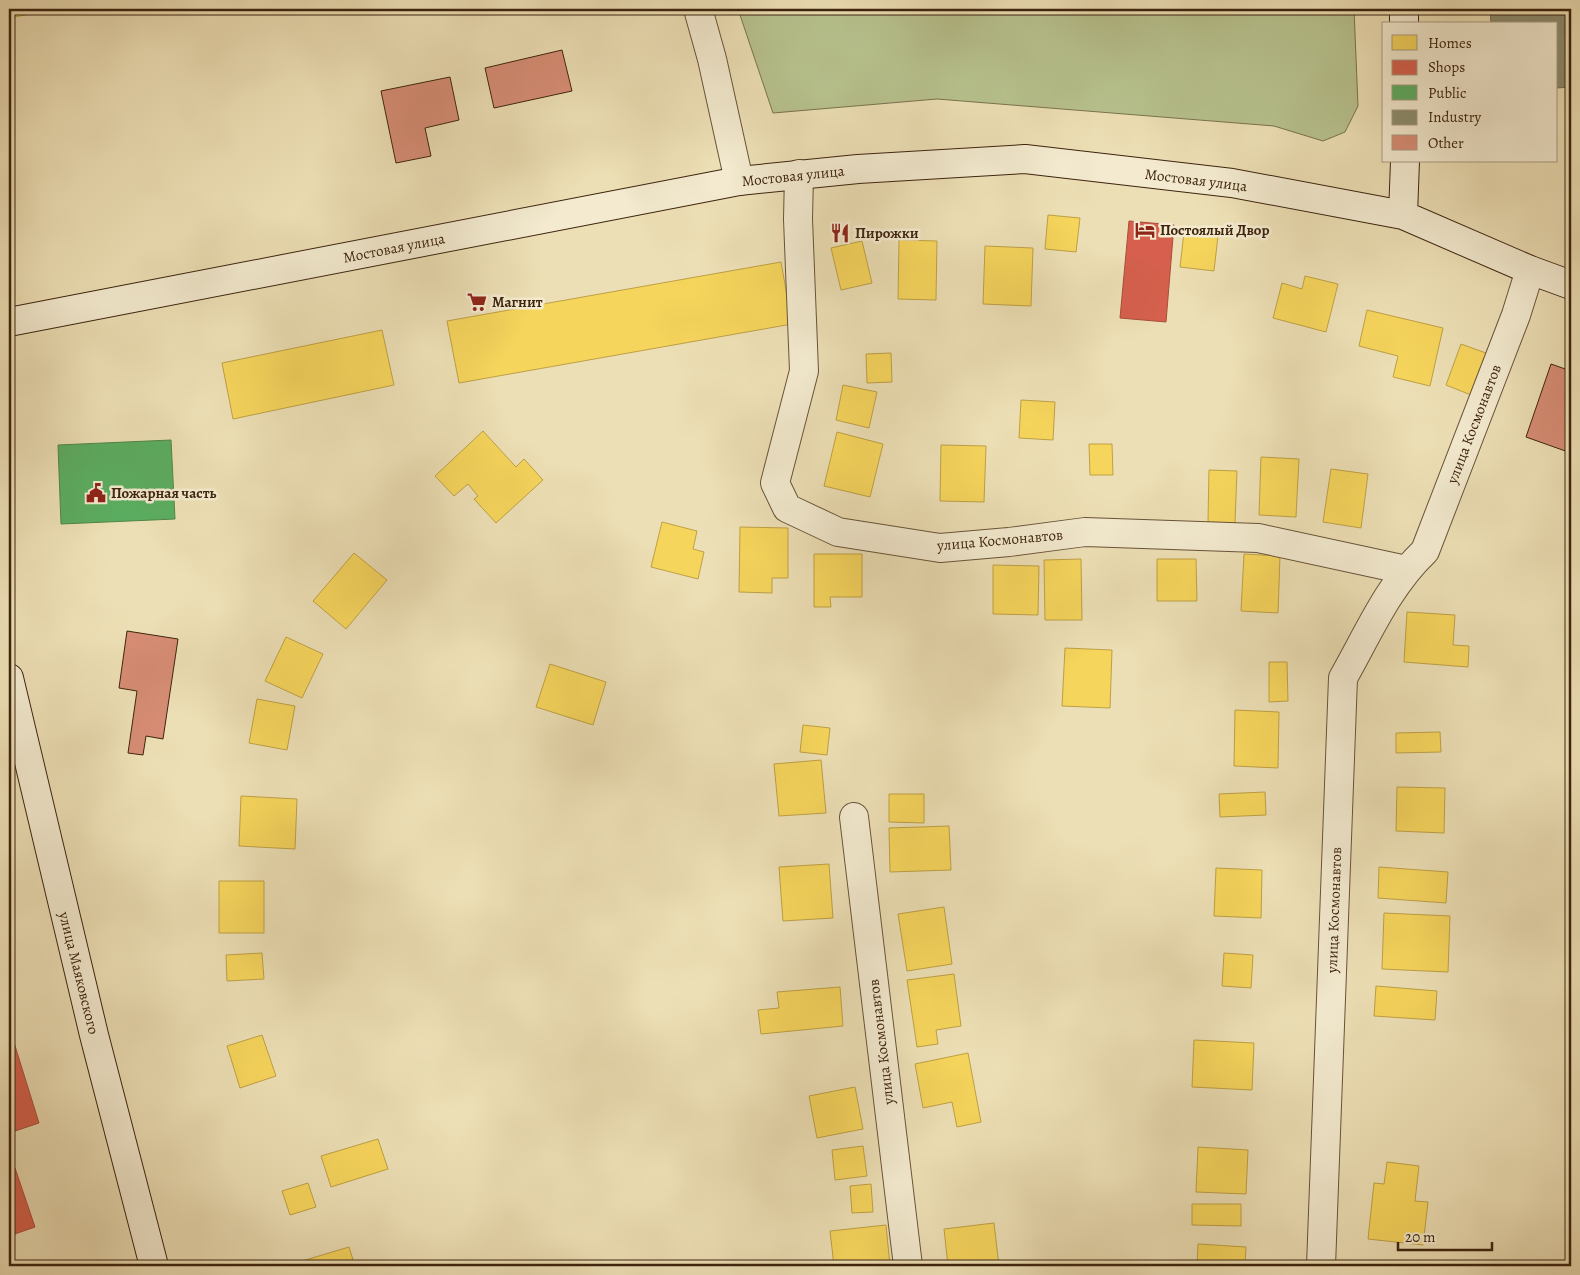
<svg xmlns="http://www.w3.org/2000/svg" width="1580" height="1275" viewBox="0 0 1580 1275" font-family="Alegreya,serif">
	<rect width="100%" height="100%" fill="#eddfb5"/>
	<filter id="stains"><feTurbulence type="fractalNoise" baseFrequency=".004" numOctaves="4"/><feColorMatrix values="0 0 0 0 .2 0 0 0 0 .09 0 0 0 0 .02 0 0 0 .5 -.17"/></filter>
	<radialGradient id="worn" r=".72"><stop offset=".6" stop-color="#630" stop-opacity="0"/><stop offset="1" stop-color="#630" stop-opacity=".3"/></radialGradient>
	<!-- green -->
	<path fill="#b7c28e" stroke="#7a734e" d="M 738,9 L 1354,9 L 1358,106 L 1345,132 L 1323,141 L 1274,126 L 937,99 L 773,113 Z"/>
	<!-- homes -->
	<path fill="#f6d55c" stroke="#bea045" d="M 9,9 L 58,9 L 9,18 Z
		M 1048,215 L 1080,218 L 1076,252 L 1045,249 Z
		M 1184,232 L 1218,236 L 1214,271 L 1180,267 Z
		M 899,240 L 937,241 L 936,300 L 898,299 Z
		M 862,241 L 872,283 L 841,290 L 831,248 Z
		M 985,246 L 1033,248 L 1031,306 L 983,304 Z
		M 781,262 L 792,324 L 459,383 L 447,321 Z
		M 1305,276 L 1338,284 L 1326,332 L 1273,318 L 1282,283 L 1302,289 Z
		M 1367,310 L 1443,328 L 1430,386 L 1393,377 L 1398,356 L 1359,346 Z
		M 382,330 L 394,385 L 233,419 L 222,363 Z
		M 1461,344 L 1486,353 L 1471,395 L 1446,385 Z
		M 891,353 L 892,382 L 867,383 L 866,354 Z
		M 843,385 L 877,392 L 869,428 L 836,420 Z
		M 1021,400 L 1055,402 L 1053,440 L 1019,438 Z
		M 483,431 L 516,467 L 524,459 L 543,480 L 496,523 L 474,499 L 478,496 L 468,484 L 454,496 L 435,476 Z
		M 837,432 L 883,444 L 870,497 L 824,486 Z
		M 1089,444 L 1112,444 L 1113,475 L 1090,475 Z
		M 941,445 L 986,446 L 984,502 L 940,501 Z
		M 1261,457 L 1299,459 L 1296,517 L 1259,515 Z
		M 1331,469 L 1368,474 L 1361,528 L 1323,522 Z
		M 1209,470 L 1237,471 L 1235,523 L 1208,522 Z
		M 662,522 L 697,531 L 693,549 L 704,552 L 698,579 L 651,567 Z
		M 740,527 L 788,528 L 788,578 L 772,578 L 772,593 L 739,592 Z
		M 354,553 L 387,580 L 346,629 L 313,601 Z
		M 814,554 L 862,554 L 862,597 L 830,597 L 831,607 L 814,607 Z
		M 1244,554 L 1280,556 L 1278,613 L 1241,611 Z
		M 1081,559 L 1082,620 L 1045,620 L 1044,560 Z
		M 1157,559 L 1196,559 L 1197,601 L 1157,601 Z
		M 993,565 L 1039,566 L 1038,615 L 993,614 Z
		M 1407,612 L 1455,615 L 1453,645 L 1469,646 L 1468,667 L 1404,662 Z
		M 286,637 L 323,654 L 302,698 L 265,681 Z
		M 1065,648 L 1112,650 L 1110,708 L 1062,706 Z
		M 1269,662 L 1287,662 L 1288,701 L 1269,702 Z
		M 550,664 L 606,682 L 593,725 L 536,707 Z
		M 257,699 L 295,706 L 287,750 L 249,743 Z
		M 1235,710 L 1279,712 L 1278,768 L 1234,766 Z
		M 803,725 L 830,728 L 827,755 L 800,752 Z
		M 1440,732 L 1441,752 L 1396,753 L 1396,733 Z
		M 821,760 L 826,813 L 779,816 L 774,764 Z
		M 1397,787 L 1445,788 L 1444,833 L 1396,831 Z
		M 1265,792 L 1266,815 L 1220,817 L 1219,794 Z
		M 889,794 L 924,794 L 924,823 L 889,822 Z
		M 241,796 L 297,799 L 295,849 L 239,846 Z
		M 949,826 L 951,870 L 890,872 L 889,828 Z
		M 829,864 L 833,918 L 783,921 L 779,867 Z
		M 1379,867 L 1448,872 L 1446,903 L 1378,898 Z
		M 1216,868 L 1262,870 L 1261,918 L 1214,916 Z
		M 219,881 L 264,881 L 264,933 L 219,933 Z
		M 944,907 L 952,964 L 907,971 L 898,914 Z
		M 1384,913 L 1450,916 L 1448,972 L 1382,969 Z
		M 262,953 L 264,979 L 227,981 L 226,955 Z
		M 1224,953 L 1253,955 L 1251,988 L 1222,986 Z
		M 954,974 L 961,1026 L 936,1030 L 938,1044 L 917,1047 L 907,980 Z
		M 1376,986 L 1437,991 L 1435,1020 L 1374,1016 Z
		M 840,987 L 843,1026 L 761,1034 L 758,1010 L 779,1008 L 777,992 Z
		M 262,1035 L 276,1076 L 240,1088 L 227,1046 Z
		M 1194,1040 L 1254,1043 L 1252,1090 L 1192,1087 Z
		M 968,1053 L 981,1122 L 957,1127 L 952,1102 L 923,1108 L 915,1064 Z
		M 855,1087 L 863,1129 L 817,1138 L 809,1096 Z
		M 378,1139 L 388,1169 L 331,1187 L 321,1156 Z
		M 863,1146 L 867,1176 L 835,1180 L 832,1150 Z
		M 1198,1147 L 1248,1150 L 1246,1194 L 1196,1192 Z
		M 1387,1162 L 1419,1166 L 1415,1201 L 1428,1202 L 1423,1245 L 1368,1239 L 1374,1183 L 1384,1184 Z
		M 308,1183 L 316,1207 L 290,1215 L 282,1191 Z
		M 871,1184 L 873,1212 L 852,1213 L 850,1186 Z
		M 1192,1204 L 1241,1204 L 1241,1226 L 1192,1225 Z
		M 994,1223 L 999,1266 L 948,1266 L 944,1229 Z
		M 886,1225 L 890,1266 L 834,1266 L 830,1231 Z
		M 1198,1244 L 1246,1247 L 1245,1266 L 1197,1266 Z
		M 349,1247 L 355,1266 L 293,1266 L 292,1264 Z"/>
	<!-- shops -->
	<path fill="#d6604d" stroke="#a84e3a" d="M 1129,221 L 1174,225 L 1166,322 L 1120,318 Z
		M 9,1033 L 11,1033 L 39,1123 L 9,1133 Z
		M 15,1168 L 35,1227 L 9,1236 L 9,1170 Z"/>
	<!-- public -->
	<path fill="#5aae61" stroke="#518548" d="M 171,440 L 175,519 L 61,524 L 58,445 Z"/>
	<!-- industry -->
	<path fill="#8c8c6e" stroke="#746d51" d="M 1490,9 L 1571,9 L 1571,87 L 1556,88 L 1556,24 L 1491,24 Z"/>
	<!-- building -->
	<path fill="#d78d75" stroke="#3d240e" d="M 562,50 L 572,91 L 494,108 L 485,68 Z
		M 450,77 L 459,120 L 425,128 L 431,156 L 396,163 L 381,91 Z
		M 1551,364 L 1571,371 L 1571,453 L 1526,437 Z
		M 127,631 L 178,639 L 163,739 L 146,736 L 143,755 L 128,753 L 137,691 L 119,688 Z"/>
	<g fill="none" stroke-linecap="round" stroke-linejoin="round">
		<defs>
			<path id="street" d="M 698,9 L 712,59 L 739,181
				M 799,174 L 798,219 L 804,371 L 775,483 L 787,508 L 838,532 L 940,548 L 1009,542 L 1085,532 L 1258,538 L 1406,570
				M 854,817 L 908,1266
				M 1321,1266 L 1343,678 C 1368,634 1388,586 1425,551 L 1516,315 L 1530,270"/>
			<path id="secondary" d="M 1404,9 L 1404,24
				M 1403,215 L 1405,161
				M 9,322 L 739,181 L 858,169 L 1025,159 L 1232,183 L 1403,215 L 1530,270 L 1571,285
				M 9,678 L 94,1035 L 154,1266"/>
		</defs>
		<!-- street casing -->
		<use href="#street" stroke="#695338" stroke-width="30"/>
		<!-- secondary casing -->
		<use href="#secondary" stroke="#3d240e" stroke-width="30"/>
		<!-- street -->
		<use href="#street" stroke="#f3eacf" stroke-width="28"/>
		<!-- secondary -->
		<use href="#secondary" stroke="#f3eacf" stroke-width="28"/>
	</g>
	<!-- icons -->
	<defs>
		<symbol id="hotel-bare" viewBox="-9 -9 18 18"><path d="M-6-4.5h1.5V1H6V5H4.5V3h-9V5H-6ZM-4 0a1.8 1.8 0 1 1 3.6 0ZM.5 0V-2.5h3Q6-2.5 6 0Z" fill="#8f2418" stroke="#f3eacf" stroke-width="2.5" paint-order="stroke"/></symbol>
		<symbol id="restaurant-bare" viewBox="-9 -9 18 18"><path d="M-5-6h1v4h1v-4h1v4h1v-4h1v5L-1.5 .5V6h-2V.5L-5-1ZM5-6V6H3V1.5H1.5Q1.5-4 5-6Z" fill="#8f2418" stroke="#f3eacf" stroke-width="2.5" paint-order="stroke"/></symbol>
		<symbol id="supermarket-bare" viewBox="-9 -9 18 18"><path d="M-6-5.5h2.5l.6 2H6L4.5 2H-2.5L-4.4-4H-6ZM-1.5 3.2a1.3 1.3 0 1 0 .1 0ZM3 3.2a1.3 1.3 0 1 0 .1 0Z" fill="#8f2418" stroke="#f3eacf" stroke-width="2.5" paint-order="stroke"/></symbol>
		<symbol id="civic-bare" viewBox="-9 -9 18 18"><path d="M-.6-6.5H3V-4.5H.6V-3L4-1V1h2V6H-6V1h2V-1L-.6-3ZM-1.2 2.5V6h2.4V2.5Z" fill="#8f2418" stroke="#f3eacf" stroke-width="2.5" paint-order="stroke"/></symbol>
	</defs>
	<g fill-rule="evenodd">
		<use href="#hotel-bare" x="1131" y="216" width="28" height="28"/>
		<use href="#restaurant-bare" x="826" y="219" width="28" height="28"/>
		<use href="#supermarket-bare" x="463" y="288" width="28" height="28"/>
		<use href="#civic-bare" x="82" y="479" width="28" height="28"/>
	</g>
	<g text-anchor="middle" stroke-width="5" stroke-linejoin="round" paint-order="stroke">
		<!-- street labels -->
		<g font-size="15" fill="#3d240e" stroke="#f3eacf">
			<text transform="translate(793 176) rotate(-6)" y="5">Мостовая улица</text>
			<text transform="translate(1196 180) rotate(7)" y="5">Мостовая улица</text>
			<text transform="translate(394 248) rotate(-11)" y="5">Мостовая улица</text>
			<text transform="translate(1474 424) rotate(-69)" y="5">улица Космонавтов</text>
			<text transform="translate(1000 540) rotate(-5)" y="5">улица Космонавтов</text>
			<text transform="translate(1334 910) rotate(-88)" y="5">улица Космонавтов</text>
			<text transform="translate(79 973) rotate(76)" y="5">улица Маяковского</text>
			<text transform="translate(881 1042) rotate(-97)" y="5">улица Космонавтов</text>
		</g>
		<!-- poi labels -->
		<g font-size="15" font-weight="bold" fill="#3d240e" stroke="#f3eacf" text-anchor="start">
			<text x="1160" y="235">Постоялый Двор</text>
			<text x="855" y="238">Пирожки</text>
			<text x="492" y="307">Магнит</text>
			<text x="111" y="498">Пожарная часть</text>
		</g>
	</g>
	<!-- margin -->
	<rect width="1580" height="1275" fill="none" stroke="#eddfb5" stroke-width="30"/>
	<rect x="10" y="10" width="1560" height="1255" fill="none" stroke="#3d240e" stroke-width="2.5"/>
	<rect x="15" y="15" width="1550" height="1245" fill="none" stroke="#3d240e"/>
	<!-- legend -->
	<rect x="1382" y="22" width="175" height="140" fill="#f3eacf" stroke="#aa9b82"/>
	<rect x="1392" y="35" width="25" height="15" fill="#f6d55c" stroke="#aa9b82"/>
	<text x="1428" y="48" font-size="15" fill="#3d240e">Homes</text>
	<rect x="1392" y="60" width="25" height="15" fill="#d6604d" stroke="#aa9b82"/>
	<text x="1428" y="72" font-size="15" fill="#3d240e">Shops</text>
	<rect x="1392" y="85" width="25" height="15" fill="#5aae61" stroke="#aa9b82"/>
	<text x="1428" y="98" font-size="15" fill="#3d240e">Public</text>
	<rect x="1392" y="110" width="25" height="15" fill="#8c8c6e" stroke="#aa9b82"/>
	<text x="1428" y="122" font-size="15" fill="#3d240e">Industry</text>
	<rect x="1392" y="135" width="25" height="15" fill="#d78d75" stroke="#aa9b82"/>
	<text x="1428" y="148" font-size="15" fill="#3d240e">Other</text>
	<!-- scale -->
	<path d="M1398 1242v8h94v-8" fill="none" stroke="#3d240e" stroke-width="2.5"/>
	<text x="1405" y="1242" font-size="15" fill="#3d240e" stroke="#f3eacf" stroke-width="4" paint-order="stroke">20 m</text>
	<rect width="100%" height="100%" filter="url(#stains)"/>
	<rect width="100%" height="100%" fill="url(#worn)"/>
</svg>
